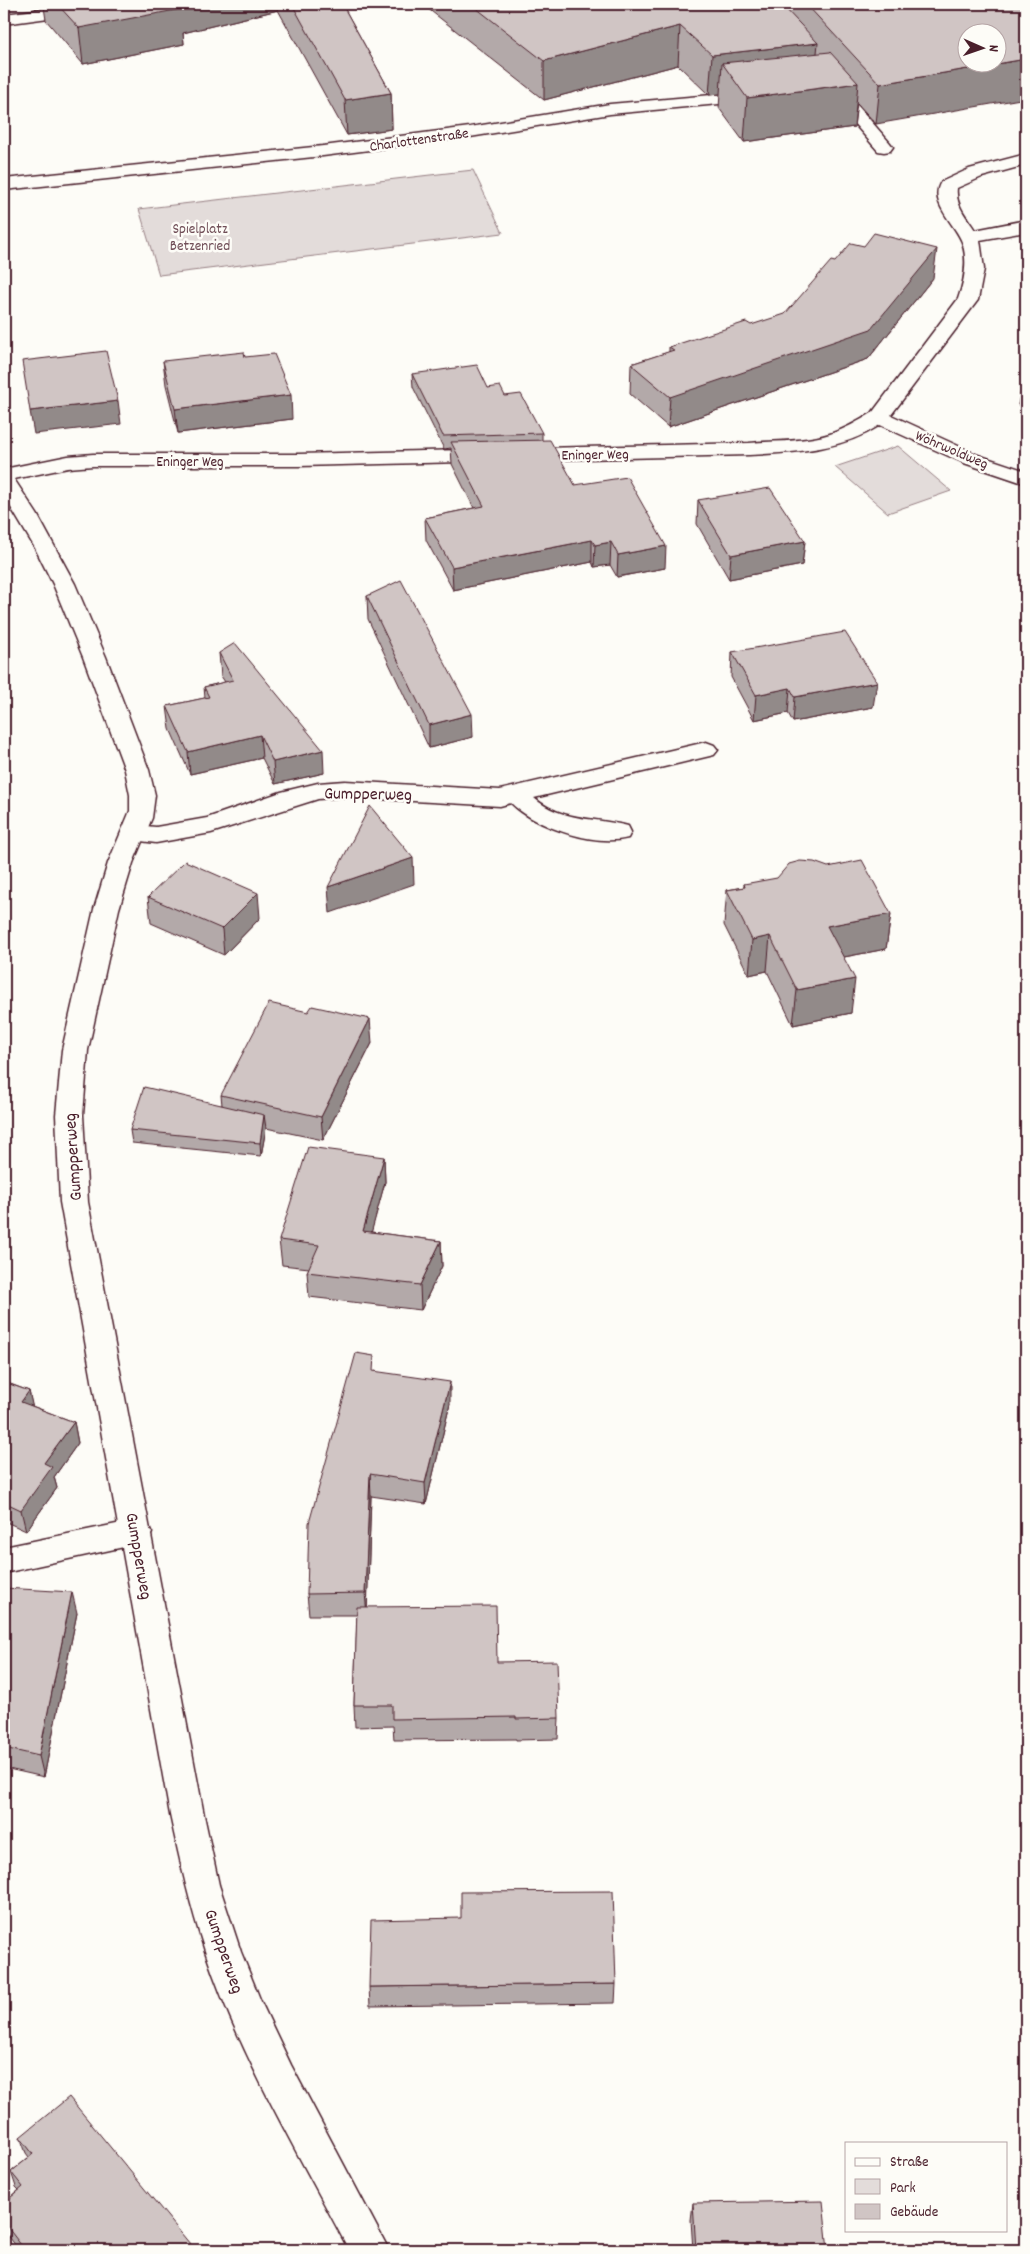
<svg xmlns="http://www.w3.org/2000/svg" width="1030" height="2254" viewBox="0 0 1030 2254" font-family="Dekko,sans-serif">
	<rect width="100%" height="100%" fill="#fdfcf7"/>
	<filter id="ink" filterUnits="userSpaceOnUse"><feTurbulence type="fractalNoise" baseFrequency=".02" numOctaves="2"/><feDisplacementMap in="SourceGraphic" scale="10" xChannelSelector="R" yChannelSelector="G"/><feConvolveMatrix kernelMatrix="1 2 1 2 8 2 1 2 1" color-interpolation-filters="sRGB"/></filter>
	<g filter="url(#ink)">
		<!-- green -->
		<path fill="#e3dcda" stroke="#967e82" d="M 473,170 L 503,233 L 159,275 L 139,209 Z
			M 898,446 L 951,491 L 888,513 L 835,467 Z"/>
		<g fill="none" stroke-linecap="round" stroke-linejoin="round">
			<defs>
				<path id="lane" d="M 706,742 L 714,745 L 718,750 L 714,755 L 534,798 C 562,822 595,817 628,826 L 631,832 L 628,838 C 595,847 535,827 511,803 L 500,806 L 345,797 L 318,799 L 211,833 L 156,843 L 125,839 L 122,833 L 125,827 L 134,825 L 156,827 L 207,818 L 281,792 L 318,783 L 345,781 L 500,790 Z
					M 136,1520 L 147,1524 L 152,1533 L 147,1542 L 4,1573 L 4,1547 Z"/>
				<path id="street" d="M 84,4 L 123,4 L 121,8 L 115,9 L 4,24 L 4,14 Z
					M 832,82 L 838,83 L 890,143 L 893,147 L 890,151 L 884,152 L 878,151 L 826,91 L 823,87 L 826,83 Z
					M 757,91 L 763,92 L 766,96 L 763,100 L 610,114 L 470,137 L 323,156 L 4,190 L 4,179 L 323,146 L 470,127 L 610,104 Z
					M 1026,154 L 1026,165 L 982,177 L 957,188 C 955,206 967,217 975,230 L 1026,220 L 1026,232 L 980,240 L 984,269 L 978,300 L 891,415 L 978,455 L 1026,471 L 1026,484 L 964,463 L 880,425 C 840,451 795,452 749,455 L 299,466 L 93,466 L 68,468 L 14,479 L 37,514 L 75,584 L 106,657 L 149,770 L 155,795 L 152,818 L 133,863 L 119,909 L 88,1050 L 83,1115 L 88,1202 L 204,1815 L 219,1885 L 241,1952 L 262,2004 L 291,2065 L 389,2250 L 349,2250 C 298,2153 240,2056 205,1951 C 190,1906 180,1861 170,1815 L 60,1202 L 56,1115 L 62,1050 L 94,909 L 108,863 L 130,811 L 130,795 L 125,770 L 83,657 L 53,584 L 35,548 L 4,496 L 4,469 L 68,456 L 93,454 L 299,454 L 749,443 C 775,441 805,442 830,434 C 845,429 859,421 872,413 L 958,299 C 964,282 968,264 963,245 C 958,226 927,203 941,182 L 969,169 Z"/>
			</defs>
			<!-- lane casing -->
			<use href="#lane" stroke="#4a1f2b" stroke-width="3"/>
			<!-- street casing -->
			<use href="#street" stroke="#4a1f2b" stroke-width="3"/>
			<!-- lane -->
			<use href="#lane" fill="#fdfcf7" fill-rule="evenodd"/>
			<!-- street -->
			<use href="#street" fill="#fdfcf7" fill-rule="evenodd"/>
		</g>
		<!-- wall -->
		<path fill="#b3a9a9" stroke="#4a1f2b" d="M 31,4 L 342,4 L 391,93 L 392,129 L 347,135 L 278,10 L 183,33 L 184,44 L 83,64 L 46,20 L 44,7 L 35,8 Z
			M 422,4 L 1026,4 L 876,124 L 857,103 L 854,127 L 744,142 L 719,108 L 720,94 L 709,95 L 678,65 L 544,100 Z
			M 933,278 L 868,359 L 668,427 L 630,394 L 631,364 L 669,352 L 669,347 Z
			M 163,361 L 292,419 L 178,433 L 166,385 Z
			M 412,374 L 488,388 L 505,396 L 542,433 L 542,440 L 575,485 L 665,568 L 617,577 L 610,565 L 594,567 L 592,562 L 453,590 L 426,540 L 425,518 L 474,508 L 452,464 L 451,448 L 444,449 L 413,387 Z
			M 1026,375 L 1026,407 L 1018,405 L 1022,384 Z
			M 698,500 L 805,541 L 802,565 L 729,579 L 697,524 Z
			M 367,596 L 473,737 L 429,748 L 368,619 Z
			M 732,652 L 873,707 L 793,722 L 788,713 L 754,720 L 731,677 Z
			M 219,653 L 324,773 L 275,784 L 262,758 L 190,774 L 170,729 L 167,706 L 205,698 L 204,687 L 225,682 L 221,676 Z
			M 744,884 L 891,914 L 886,949 L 844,957 L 851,1013 L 793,1025 L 767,971 L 749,975 L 724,925 L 727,890 L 744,887 Z
			M 148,897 L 260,918 L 224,955 L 151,923 Z
			M 372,1043 L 323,1140 L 266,1128 L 261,1156 L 132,1143 L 130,1130 L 222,1105 L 221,1095 Z
			M 384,1157 L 385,1182 L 371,1232 L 441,1241 L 442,1266 L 421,1310 L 309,1297 L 307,1272 L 309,1268 L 282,1265 L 279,1240 Z
			M 375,1371 L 450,1404 L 426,1504 L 371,1496 L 367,1607 L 497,1662 L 559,1718 L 558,1739 L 516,1740 L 516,1739 L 394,1740 L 393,1726 L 355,1727 L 354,1705 L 357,1615 L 309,1615 L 307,1594 Z
			M 4,1377 L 5,1382 L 29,1391 L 32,1406 L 74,1422 L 78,1443 L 54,1477 L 57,1488 L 26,1531 L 4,1521 Z
			M 4,1588 L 77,1613 L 44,1777 L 4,1768 Z
			M 616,1984 L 615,2003 L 370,2006 L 369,1987 Z
			M 20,2137 L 195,2250 L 19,2250 L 4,2230 L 4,2203 L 19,2190 L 16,2187 L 11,2172 L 29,2157 L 26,2153 Z
			M 693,2203 L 828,2250 L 693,2250 L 691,2220 Z"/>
		<!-- shaded-wall -->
		<path fill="#928a89" stroke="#4a1f2b" d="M 35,4 L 43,4 L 44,7 L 35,8 Z
			M 174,4 L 278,4 L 278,10 L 183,33 L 184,44 L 83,64 L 79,28 Z
			M 680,26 L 678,65 L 544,100 L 544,61 Z
			M 818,43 L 814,83 L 722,63 L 720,94 L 709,95 L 712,55 Z
			M 1026,59 L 1026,98 L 876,124 L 880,84 Z
			M 858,83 L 854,127 L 744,142 L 747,98 Z
			M 391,93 L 392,129 L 347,135 L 345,100 Z
			M 937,249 L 933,278 L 868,359 L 668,427 L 670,397 Z
			M 291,395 L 292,419 L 178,433 L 175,409 Z
			M 118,401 L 121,424 L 34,434 L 30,411 Z
			M 592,540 L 592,562 L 453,590 L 452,567 Z
			M 805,541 L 802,565 L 729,579 L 731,555 Z
			M 611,542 L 610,565 L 594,567 L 595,545 Z
			M 666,546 L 665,568 L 617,577 L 618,555 Z
			M 877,682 L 873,707 L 793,722 L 795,697 Z
			M 790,688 L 788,713 L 754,720 L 756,695 Z
			M 472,714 L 473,737 L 429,748 L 429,725 Z
			M 260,735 L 262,758 L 190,774 L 188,752 Z
			M 323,750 L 324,773 L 275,784 L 273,762 Z
			M 413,858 L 414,884 L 330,913 L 328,887 Z
			M 258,893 L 260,918 L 224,955 L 222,929 Z
			M 891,914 L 886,949 L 823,961 L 827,926 Z
			M 770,936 L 767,971 L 749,975 L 752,940 Z
			M 855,979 L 851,1013 L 793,1025 L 797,990 Z
			M 370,1019 L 372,1043 L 323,1140 L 321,1117 Z
			M 264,1115 L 266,1128 L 261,1156 L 260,1143 Z
			M 384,1157 L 385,1182 L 365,1256 L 363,1231 Z
			M 441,1241 L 442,1266 L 421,1310 L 420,1285 Z
			M 450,1382 L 450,1404 L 426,1504 L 425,1483 Z
			M 29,1391 L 34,1413 L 21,1402 Z
			M 74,1422 L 78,1443 L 54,1477 L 57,1488 L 26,1531 L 21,1510 L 44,1463 Z
			M 370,1474 L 371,1496 L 367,1615 L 365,1593 Z
			M 72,1592 L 77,1613 L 44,1777 L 39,1756 Z"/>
		<!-- building -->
		<path fill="#d0c5c4" stroke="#4a1f2b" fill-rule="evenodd" d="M 57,4 L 177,4 L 181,9 L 79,28 Z
			M 292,4 L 342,4 L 391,93 L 345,100 Z
			M 471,4 L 781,4 L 818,43 L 712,55 L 680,26 L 544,61 Z
			M 806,4 L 1026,4 L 1026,59 L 880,84 ZM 968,32 L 998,32 L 998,62 L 968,62 Z
			M 830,52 L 858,83 L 747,98 L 722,63 Z
			M 874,233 L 937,249 L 871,329 L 670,397 L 631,364 L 674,350 L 669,347 L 746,322 L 751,325 L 785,314 L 831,261 L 835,262 L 851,243 L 864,246 Z
			M 106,351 L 118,401 L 30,411 L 22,361 Z
			M 244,352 L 245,357 L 274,354 L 291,395 L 175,409 L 163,361 Z
			M 477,365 L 488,388 L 500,386 L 505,396 L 521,394 L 542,433 L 443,436 L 412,374 Z
			M 1026,375 L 1026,385 L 1022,384 Z
			M 550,440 L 575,485 L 627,477 L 666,546 L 618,555 L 611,542 L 595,545 L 592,540 L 452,567 L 425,518 L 484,506 L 451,442 Z
			M 770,488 L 805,541 L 731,555 L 698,500 Z
			M 401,580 L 472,714 L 429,725 L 367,596 Z
			M 845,632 L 877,682 L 795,697 L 790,688 L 756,695 L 732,652 Z
			M 235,643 L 323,750 L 273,762 L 260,735 L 188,752 L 167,706 L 209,697 L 204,687 L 233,680 L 219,653 Z
			M 370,806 L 413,858 L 328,887 Z
			M 862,860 L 891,914 L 827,926 L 855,979 L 797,990 L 770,936 L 752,940 L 727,890 L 745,887 L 744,884 L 777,878 L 789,864 L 800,861 L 814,862 L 828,867 Z
			M 185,861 L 258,893 L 222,929 L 148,897 Z
			M 269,1003 L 308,1012 L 312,1006 L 370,1019 L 321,1117 L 221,1095 Z
			M 144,1087 L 264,1115 L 260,1143 L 130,1130 Z
			M 308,1147 L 384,1157 L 363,1231 L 441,1241 L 420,1285 L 307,1272 L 319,1245 L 279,1240 Z
			M 356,1353 L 374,1356 L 373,1371 L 450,1382 L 425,1483 L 370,1474 L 365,1593 L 307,1594 L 309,1523 Z
			M 4,1382 L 29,1391 L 21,1402 L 74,1422 L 44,1463 L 52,1467 L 21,1510 L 4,1502 Z
			M 4,1588 L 72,1592 L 39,1756 L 4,1748 Z
			M 496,1606 L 497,1662 L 557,1661 L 559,1718 L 516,1719 L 516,1717 L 392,1719 L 392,1705 L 354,1705 L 357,1607 Z
			M 613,1891 L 616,1984 L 369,1987 L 371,1920 L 461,1918 L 461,1892 Z
			M 69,2097 L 195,2250 L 25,2250 L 4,2223 L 4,2203 L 23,2187 L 11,2172 L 33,2154 L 20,2137 Z
			M 823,2201 L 828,2250 L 696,2250 L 693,2203 Z"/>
	</g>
	<g text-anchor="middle" stroke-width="5" stroke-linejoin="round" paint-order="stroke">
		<!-- far-street labels -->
		<g font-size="15" fill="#4a1f2b" stroke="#fdfcf7">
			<text transform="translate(419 139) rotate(-8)" y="5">Charlottenstraße</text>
			<text transform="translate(952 449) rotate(23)" y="5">Wöhrwoldweg</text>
			<text transform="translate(595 454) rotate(-1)" y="5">Eninger Weg</text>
			<text x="190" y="466">Eninger Weg</text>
		</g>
		<!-- far-park labels -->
		<g font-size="15" fill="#704e57" stroke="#fdfcf7">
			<text x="200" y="233">Spielplatz<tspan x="200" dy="17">Betzenried</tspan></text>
		</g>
		<!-- street labels -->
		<g font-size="18" fill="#4a1f2b" stroke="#fdfcf7">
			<text transform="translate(368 793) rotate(1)" y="6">Gumpperweg</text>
			<text transform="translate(72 1157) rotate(-94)" y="6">Gumpperweg</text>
			<text transform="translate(140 1556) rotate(80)" y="6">Gumpperweg</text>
			<text transform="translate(225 1951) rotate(71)" y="6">Gumpperweg</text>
		</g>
	</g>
	<!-- margin -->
	<rect width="1030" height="2254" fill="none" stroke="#fdfcf7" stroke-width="20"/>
	<rect x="10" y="10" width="1010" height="2234" fill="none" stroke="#4a1f2b" stroke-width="2" filter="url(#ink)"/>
	<!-- legend -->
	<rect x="845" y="2142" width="162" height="90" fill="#fdfcf7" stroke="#b5a4a5"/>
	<rect x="855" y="2158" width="25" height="8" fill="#fdfcf7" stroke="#b5a4a5"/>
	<text x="890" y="2166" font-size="15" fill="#4a1f2b">Straße</text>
	<rect x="855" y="2179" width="25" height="15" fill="#e3dcda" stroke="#b5a4a5"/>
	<text x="890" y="2192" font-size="15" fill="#4a1f2b">Park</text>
	<rect x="855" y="2204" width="25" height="15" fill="#d0c5c4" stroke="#b5a4a5"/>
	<text x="890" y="2216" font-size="15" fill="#4a1f2b">Gebäude</text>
	<!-- north arrow -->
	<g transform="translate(982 48) rotate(92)"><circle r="24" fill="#fdfcf7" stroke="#b5a4a5"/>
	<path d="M0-4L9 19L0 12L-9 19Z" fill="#4a1f2b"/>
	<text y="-8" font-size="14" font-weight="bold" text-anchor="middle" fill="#4a1f2b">N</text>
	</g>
</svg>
